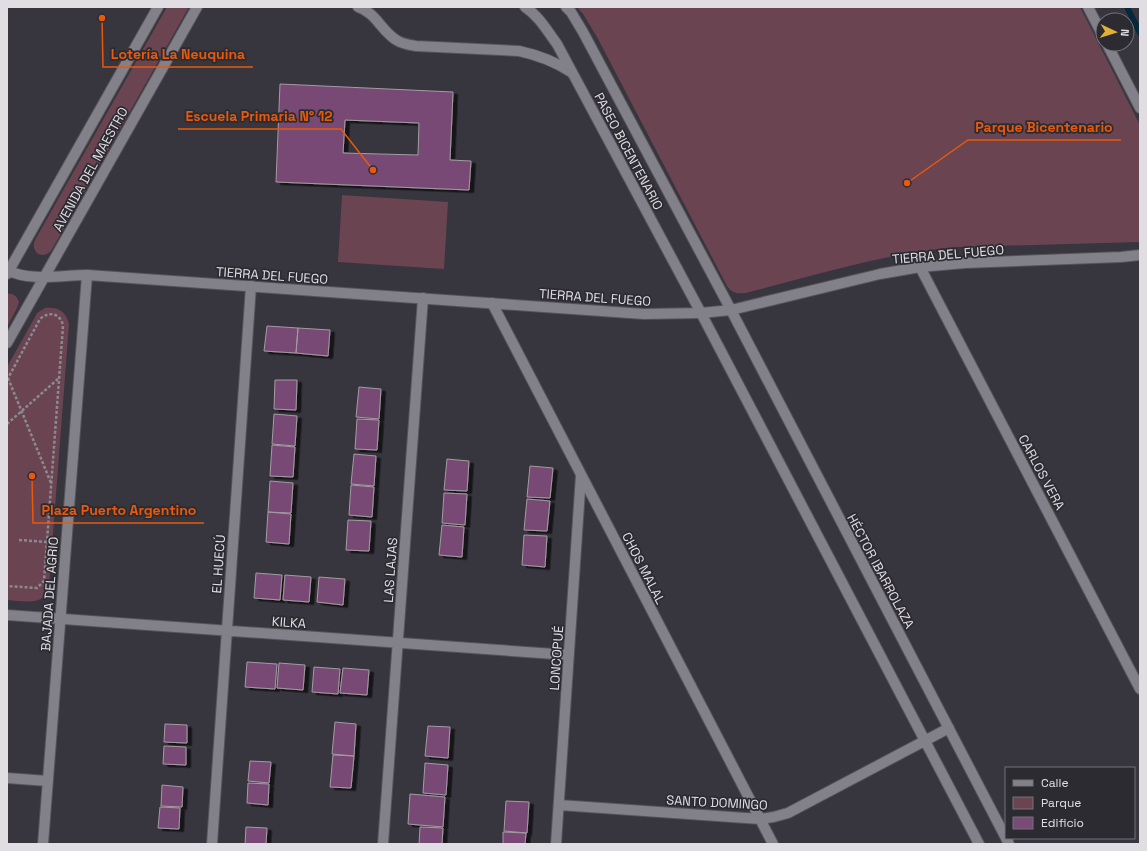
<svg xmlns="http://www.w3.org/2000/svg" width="1147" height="851" viewBox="0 0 1147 851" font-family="'Space Grotesk',sans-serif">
	<defs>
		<filter id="shadow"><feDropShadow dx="4.5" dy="2.5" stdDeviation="0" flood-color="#0009"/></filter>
	</defs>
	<rect width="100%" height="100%" fill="#37353d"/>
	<!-- green -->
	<path fill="#6b4451" d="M 167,7 L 189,7 L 51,251 C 42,260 30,252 35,240 Z
		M 577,7 L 1080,7 L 1140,125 L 1140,242 L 957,247 C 886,253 816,275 746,293 C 737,294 732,293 727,286 L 597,37 L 583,14 Z
		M 342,195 L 448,202 L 444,269 L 338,262 Z
		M 7,294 C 13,293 17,296 19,302 L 17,308 L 7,327 Z
		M 45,308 C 58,307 66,311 69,324 L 49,586 C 45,607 24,601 7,600 L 7,367 L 35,317 L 37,313 Z"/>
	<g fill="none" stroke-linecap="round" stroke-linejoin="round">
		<!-- stream -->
		<path stroke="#07273b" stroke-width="6" d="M 1127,7 L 1140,33"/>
	</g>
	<!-- building -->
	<path fill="#784a75" stroke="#a39ba2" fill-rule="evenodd" filter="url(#shadow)" d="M 280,84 L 453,92 L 450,160 L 471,161 L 469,190 L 276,182 ZM 345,120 L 419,123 L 418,155 L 343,153 Z
		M 267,326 L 298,328 L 296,353 L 264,351 Z
		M 298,328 L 330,330 L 328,356 L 296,353 Z
		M 275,380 L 297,380 L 296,410 L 274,409 Z
		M 359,387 L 381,389 L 379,419 L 356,417 Z
		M 274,414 L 297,416 L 295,446 L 272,444 Z
		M 357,419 L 379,420 L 377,450 L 355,449 Z
		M 272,445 L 295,447 L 293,477 L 270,476 Z
		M 354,454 L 376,456 L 374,486 L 351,484 Z
		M 447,459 L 469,461 L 467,491 L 444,490 Z
		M 530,466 L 553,468 L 550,498 L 527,497 Z
		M 270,481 L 293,483 L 291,513 L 268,512 Z
		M 351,485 L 374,487 L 372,517 L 349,515 Z
		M 444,493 L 467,494 L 465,525 L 442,523 Z
		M 527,499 L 550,501 L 547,531 L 524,530 Z
		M 268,512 L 291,514 L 289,544 L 266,542 Z
		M 348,520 L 371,521 L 369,551 L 346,550 Z
		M 442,525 L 464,527 L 462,557 L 439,555 Z
		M 524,535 L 547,536 L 545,567 L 522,565 Z
		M 256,573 L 282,575 L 280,600 L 254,598 Z
		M 285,575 L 311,577 L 309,602 L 283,600 Z
		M 319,577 L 345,579 L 343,605 L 317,602 Z
		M 247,662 L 277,664 L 275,689 L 245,687 Z
		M 279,663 L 305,665 L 303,690 L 277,688 Z
		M 314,667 L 340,669 L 338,694 L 312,692 Z
		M 343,668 L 369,670 L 367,695 L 340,693 Z
		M 335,722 L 356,724 L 354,756 L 332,754 Z
		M 165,724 L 187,725 L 187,743 L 164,742 Z
		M 428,726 L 450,727 L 448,758 L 425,756 Z
		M 164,746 L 186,747 L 186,765 L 163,764 Z
		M 333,755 L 354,756 L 351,788 L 330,787 Z
		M 250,761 L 271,762 L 269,783 L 248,781 Z
		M 425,763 L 448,765 L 446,795 L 423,793 Z
		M 248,783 L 269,784 L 268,805 L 247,803 Z
		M 162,785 L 183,787 L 182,807 L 161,806 Z
		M 410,794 L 445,797 L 443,827 L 408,824 Z
		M 506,801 L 529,802 L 527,833 L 504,831 Z
		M 160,807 L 180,808 L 179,829 L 158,828 Z
		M 246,827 L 267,828 L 266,844 L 245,844 Z
		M 420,827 L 443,828 L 442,844 L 419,844 Z
		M 503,832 L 526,833 L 525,844 L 503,844 Z"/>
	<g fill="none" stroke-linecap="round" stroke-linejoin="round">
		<defs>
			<path id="lane" d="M 358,7 C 377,13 382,33 398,41 C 403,44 410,45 416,46 L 519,51 C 538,55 554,61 571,72"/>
			<path id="street" d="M 525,7 C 539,16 548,32 557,44 L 701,313 L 979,844
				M 566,7 L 571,12 L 583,32 L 731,310 L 1009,844
				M 920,267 L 1140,689
				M 492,303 L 773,844
				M 7,615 L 569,655
				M 7,778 L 48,781
				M 559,805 L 760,819 C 770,818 779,816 788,813 L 949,728
				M 43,844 L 87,275
				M 212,844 L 251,286
				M 383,844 L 423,298
				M 556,844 L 581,475"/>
			<path id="secondary" d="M 1088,7 L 1103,36
				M 1107,44 L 1140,108
				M 7,270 C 30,282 62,275 87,275 L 644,314 L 701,313 L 731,310 L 880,274 L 920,267 L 965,263 L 1121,257 L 1140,255
				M 7,274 L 158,7
				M 7,343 L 197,7"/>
		</defs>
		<!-- lane casing -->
		<use href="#lane" stroke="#555359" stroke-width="12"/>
		<!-- street casing -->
		<use href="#street" stroke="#555359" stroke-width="12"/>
		<!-- secondary casing -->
		<use href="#secondary" stroke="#555359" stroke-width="12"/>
		<!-- path -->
		<path stroke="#8c8a90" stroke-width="2.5" stroke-dasharray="3 2" stroke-linecap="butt" d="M 8,378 L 51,483
			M 7,380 L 40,319 C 48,311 61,313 63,326 L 44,581 L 37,588 L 7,586
			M 7,424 L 59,378
			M 19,540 L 47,542"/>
		<!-- lane -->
		<use href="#lane" stroke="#828089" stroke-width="10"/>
		<!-- street -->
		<use href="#street" stroke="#828089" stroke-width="10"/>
		<!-- secondary -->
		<use href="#secondary" stroke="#828089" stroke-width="10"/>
	</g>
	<g text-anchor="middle" stroke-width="3.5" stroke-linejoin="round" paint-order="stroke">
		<!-- street labels -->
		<g font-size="13" fill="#e0dee3" stroke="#2d2b32">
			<text transform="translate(629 151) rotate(62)" y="5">PASEO BICENTENARIO</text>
			<text transform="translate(90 169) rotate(-61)" y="5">AVENIDA DEL MAESTRO</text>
			<text transform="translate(948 254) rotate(-5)" y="5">TIERRA DEL FUEGO</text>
			<text transform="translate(272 275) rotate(4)" y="5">TIERRA DEL FUEGO</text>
			<text transform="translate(595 297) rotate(4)" y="5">TIERRA DEL FUEGO</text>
			<text transform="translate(1042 472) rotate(62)" y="5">CARLOS VERA</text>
			<text transform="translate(218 564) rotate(-86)" y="5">EL HUECÚ</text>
			<text transform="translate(644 568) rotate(63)" y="5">CHOS MALAL</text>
			<text transform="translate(390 570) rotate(-86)" y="5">LAS LAJAS</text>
			<text transform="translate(881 571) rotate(62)" y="5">HÉCTOR IBARROLAZA</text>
			<text transform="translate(49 594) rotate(-86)" y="5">BAJADA DEL AGRIO</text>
			<text transform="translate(289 622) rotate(4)" y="5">KILKA</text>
			<text transform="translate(556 658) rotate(-86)" y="5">LONCOPUÉ</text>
			<text transform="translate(717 802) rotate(3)" y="5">SANTO DOMINGO</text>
		</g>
	</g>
	<!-- callouts -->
	<path fill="none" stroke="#e8590c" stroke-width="1.5" d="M102 18L103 67H253M373 170L341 129H178M907 183L968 140H1121M32 476L33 523H204"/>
	<g fill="#e8590c" stroke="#2d2b32" stroke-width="1.5">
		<circle cx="102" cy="18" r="4"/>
		<circle cx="373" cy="170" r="4"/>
		<circle cx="907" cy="183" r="4"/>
		<circle cx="32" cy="476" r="4"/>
	</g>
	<g font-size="14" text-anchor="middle" font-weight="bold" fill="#e8590c" stroke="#2d2b32" stroke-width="3.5" stroke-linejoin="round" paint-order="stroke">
		<text x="178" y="59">Lotería La Neuquina</text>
		<text x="259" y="121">Escuela Primaria N° 12</text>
		<text x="1044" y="132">Parque Bicentenario</text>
		<text x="119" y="515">Plaza Puerto Argentino</text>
	</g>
	<!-- border -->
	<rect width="1147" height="851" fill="none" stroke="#e0dee3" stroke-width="16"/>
	<!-- legend -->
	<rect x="1005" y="767" width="130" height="72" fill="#2d2b32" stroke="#757379"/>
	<rect x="1013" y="780" width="20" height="6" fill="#828089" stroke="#757379"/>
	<text x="1041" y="787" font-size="12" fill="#e0dee3">Calle</text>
	<rect x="1013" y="797" width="20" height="12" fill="#6b4451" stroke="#757379"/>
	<text x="1041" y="807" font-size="12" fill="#e0dee3">Parque</text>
	<rect x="1013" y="817" width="20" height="12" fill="#784a75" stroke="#757379"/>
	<text x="1041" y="827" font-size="12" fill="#e0dee3">Edificio</text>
	<!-- north arrow -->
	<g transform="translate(1115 32) rotate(94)"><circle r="19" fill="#2d2b32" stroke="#757379"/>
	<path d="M0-3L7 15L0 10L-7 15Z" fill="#e1af34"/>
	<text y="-6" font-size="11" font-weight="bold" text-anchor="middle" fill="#e0dee3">N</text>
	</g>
</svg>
